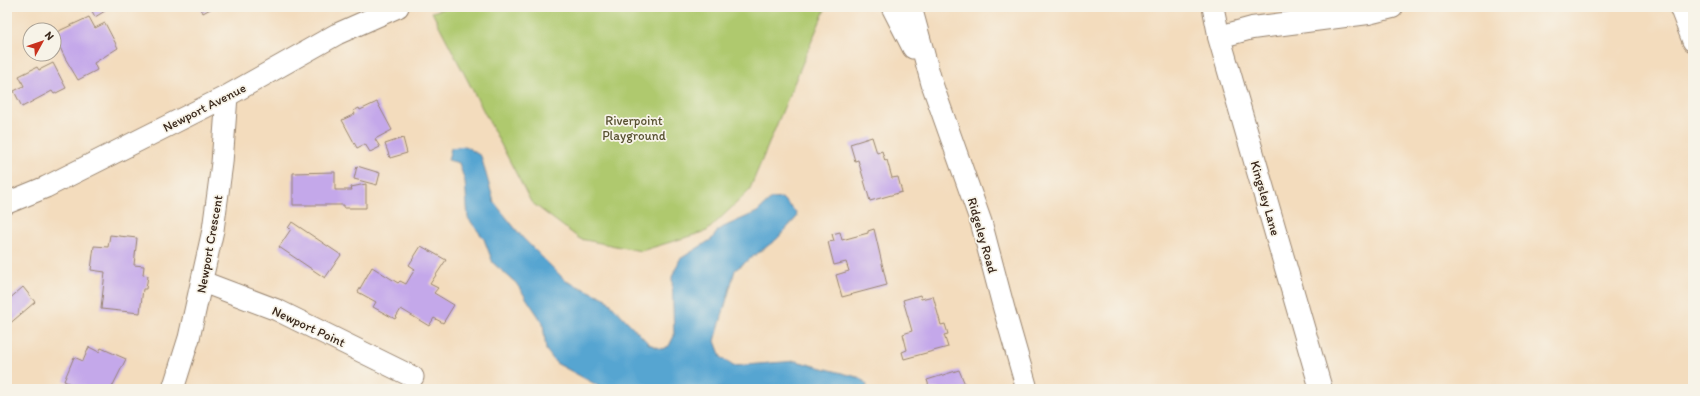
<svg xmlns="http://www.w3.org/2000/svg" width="1700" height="396" viewBox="0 0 1700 396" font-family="Itim,sans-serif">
	<rect width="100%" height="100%" fill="#f7f3e8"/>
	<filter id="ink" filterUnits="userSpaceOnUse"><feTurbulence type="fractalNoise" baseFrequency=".025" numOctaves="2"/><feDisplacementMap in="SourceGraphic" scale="8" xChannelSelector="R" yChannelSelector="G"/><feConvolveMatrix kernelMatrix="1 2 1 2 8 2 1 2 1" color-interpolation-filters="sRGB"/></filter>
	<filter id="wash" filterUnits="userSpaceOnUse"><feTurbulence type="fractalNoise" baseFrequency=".012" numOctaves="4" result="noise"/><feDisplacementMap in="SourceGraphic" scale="16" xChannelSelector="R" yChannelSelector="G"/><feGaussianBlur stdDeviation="0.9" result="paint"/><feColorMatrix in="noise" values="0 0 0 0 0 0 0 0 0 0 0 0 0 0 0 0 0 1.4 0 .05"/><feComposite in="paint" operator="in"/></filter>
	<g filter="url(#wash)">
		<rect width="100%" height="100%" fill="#f3dcbd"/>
		<!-- green -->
		<path fill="#afc96e" stroke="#757a46" d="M 449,7 L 826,7 L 749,191 L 707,231 L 641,251 L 580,239 L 531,202 L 432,12 Z"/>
		<!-- water -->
		<path fill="#57a5d1" stroke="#496878" d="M 465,146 L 481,156 L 494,202 L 522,237 L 566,281 L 605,298 L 649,344 L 662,349 L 669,346 L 674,336 L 672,277 L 680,259 L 712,239 L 719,229 L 757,212 L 771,199 L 782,198 L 796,212 L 797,217 L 777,239 L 735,270 L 715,341 L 721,357 L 733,366 L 796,361 L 861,378 L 867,385 L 866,389 L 602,389 L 595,384 L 556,363 L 546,350 L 543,323 L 516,283 L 493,263 L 484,239 L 468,218 L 465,182 L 459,163 L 448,160 L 451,148 Z"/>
		<g id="blocks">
			<!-- building -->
			<path fill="#c4a8ea" d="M 90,7 L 103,7 L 105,11 L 95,17 Z
				M 200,7 L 214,7 L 203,13 Z
				M 89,17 L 95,28 L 105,23 L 118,48 L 94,63 L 97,70 L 78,80 L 65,58 L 54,35 L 61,30 Z
				M 53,63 L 66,88 L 54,94 L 52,91 L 22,107 L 14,91 L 24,86 L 19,76 L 37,67 L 39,70 Z
				M 377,102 L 392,130 L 375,139 L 380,147 L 370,152 L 365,144 L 357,148 L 342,120 L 355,114 L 353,111 L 359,108 L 360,110 Z
				M 872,137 L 877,153 L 882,151 L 885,161 L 887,160 L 892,178 L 898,177 L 902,192 L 870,201 L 858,160 L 855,161 L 850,144 Z
				M 403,138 L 407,153 L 390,158 L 385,144 Z
				M 357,166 L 380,173 L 377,185 L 354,179 Z
				M 335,172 L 335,190 L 352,190 L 351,187 L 366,184 L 366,208 L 344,208 L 344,205 L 293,205 L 293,173 Z
				M 292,222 L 341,255 L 325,278 L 279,247 L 291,229 L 288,228 Z
				M 874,229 L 887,285 L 842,297 L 836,275 L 849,271 L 846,262 L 834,265 L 828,242 L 834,241 L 832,234 L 840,232 L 842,240 L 868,233 L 868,231 Z
				M 110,235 L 137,238 L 134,265 L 144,266 L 143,275 L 148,276 L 146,289 L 143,289 L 140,313 L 101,309 L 105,272 L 91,270 L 94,246 L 108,247 Z
				M 421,246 L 446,260 L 430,284 L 438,288 L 434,293 L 454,305 L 443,323 L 434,318 L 429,326 L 401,309 L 395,319 L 373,307 L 376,302 L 358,292 L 372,267 L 398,283 L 400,281 L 406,284 L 415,269 L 409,265 Z
				M 23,287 L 35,302 L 7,326 L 7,301 Z
				M 920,295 L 921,299 L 933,296 L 941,325 L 945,324 L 948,334 L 944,335 L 948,347 L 904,359 L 902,352 L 907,350 L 903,334 L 912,331 L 903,300 Z
				M 89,347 L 99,352 L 101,348 L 126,359 L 111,389 L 82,389 L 64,381 L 74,357 L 83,361 Z
				M 959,370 L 967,389 L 930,389 L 927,380 Z"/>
		</g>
	</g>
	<g filter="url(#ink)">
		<use href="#blocks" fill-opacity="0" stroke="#97836e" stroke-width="1"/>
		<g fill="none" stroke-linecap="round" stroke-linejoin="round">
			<defs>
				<path id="minor" d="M 892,7 L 913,48
					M 911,7 L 932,84 L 981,222 L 1004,309 L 1027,389
					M 1213,7 L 1219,37
					M 1680,7 L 1693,41
					M 7,203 L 46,187 L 227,96 L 337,34 L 398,7
					M 203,282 L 277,310 L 413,377
					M 173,389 L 189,338 L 213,230 L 222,163 L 227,96"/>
				<path id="tertiary" d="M 1321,389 L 1219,37 L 1252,28 L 1368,13 L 1392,7"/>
			</defs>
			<!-- minor casing -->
			<use href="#minor" stroke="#97836e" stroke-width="23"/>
			<!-- tertiary casing -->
			<use href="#tertiary" stroke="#97836e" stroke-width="24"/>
			<!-- minor -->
			<use href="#minor" stroke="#fff" stroke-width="21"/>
			<!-- tertiary -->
			<use href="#tertiary" stroke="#fff" stroke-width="22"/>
		</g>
	</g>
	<g text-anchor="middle" stroke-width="3.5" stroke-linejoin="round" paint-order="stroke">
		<!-- street labels -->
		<g font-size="13" fill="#3b2a1e" stroke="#f7f3e8">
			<text transform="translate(204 107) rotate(-27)" y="5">Newport Avenue</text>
			<text transform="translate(1266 198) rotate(74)" y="5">Kingsley Lane</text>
			<text transform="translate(983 235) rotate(74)" y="5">Ridgeley Road</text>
			<text transform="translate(209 244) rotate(-80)" y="5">Newport Crescent</text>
			<text transform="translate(309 326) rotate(25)" y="5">Newport Point</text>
		</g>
		<!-- park labels -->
		<g font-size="13" fill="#585232" stroke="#f7f3e8">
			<text x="634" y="125">Riverpoint<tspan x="634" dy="15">Playground</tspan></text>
		</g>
	</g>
	<!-- margin -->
	<rect width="1700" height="396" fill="none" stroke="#f7f3e8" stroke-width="24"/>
	<!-- north arrow -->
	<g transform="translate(42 42) rotate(50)"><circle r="19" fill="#f7f3e8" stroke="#aca397"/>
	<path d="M0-3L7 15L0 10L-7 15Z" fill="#c8321e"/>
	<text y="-6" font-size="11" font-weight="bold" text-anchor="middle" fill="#3b2a1e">N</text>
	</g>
</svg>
